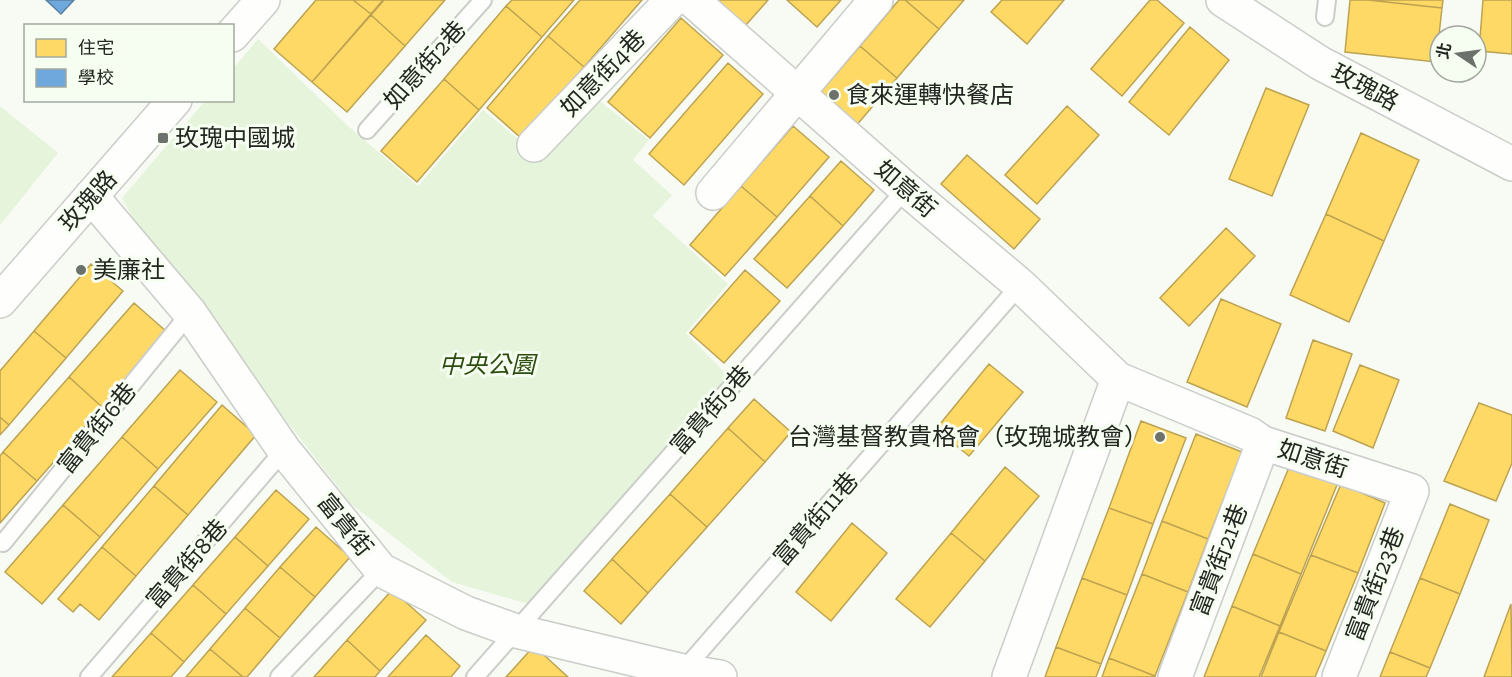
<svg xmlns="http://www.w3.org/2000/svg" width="1512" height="677" viewBox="0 0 1512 677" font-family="'Zilla Slab','Noto Sans TC',serif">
	<rect width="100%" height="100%" fill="#f7fbf4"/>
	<!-- green -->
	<path fill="#e5f4db" d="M 258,39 L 348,126 L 418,186 L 483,110 L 544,161 L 597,99 L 649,140 L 633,160 L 672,195 L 653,216 L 728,284 L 686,333 L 729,377 L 532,605 L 452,582 L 351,504 L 139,230 L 122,198 L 205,101 L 232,100 L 233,69 Z
		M 0,106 L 58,153 L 0,225 Z"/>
	<!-- homes -->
	<path fill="#ffd966" stroke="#bda351" stroke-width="1.5" d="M 316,0 L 353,0 L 371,14 L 312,82 L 274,49 Z
		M 353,0 L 383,0 L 371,14 Z
		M 384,0 L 445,0 L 405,46 L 371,15 Z
		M 512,0 L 574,0 L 542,37 L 506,6 Z
		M 580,0 L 642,0 L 584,67 L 548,36 Z
		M 716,0 L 768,0 L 745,26 Z
		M 787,0 L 841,0 L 817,27 Z
		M 899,0 L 905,0 L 939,29 L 897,78 L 860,46 Z
		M 905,0 L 964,0 L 939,29 Z
		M 1002,0 L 1064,0 L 1027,44 L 991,12 Z
		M 1150,0 L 1157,0 L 1184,23 L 1122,96 L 1091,69 Z
		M 1350,0 L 1368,0 L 1442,8 L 1436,62 L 1345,52 Z
		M 1368,0 L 1443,0 L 1442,8 Z
		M 1483,0 L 1512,0 L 1512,54 L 1479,51 Z
		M 506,6 L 542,37 L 479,110 L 444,79 Z
		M 371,15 L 405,46 L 347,112 L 312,82 Z
		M 681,18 L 723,55 L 650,138 L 608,102 Z
		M 1190,27 L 1229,60 L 1169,135 L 1129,102 Z
		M 548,36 L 584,67 L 522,139 L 487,108 Z
		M 860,46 L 897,78 L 855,127 L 818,95 Z
		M 728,63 L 763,94 L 684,185 L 649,154 Z
		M 444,79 L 479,110 L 417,182 L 381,151 Z
		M 1266,88 L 1309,105 L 1272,196 L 1229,179 Z
		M 1067,106 L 1099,135 L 1037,204 L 1005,175 Z
		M 793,126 L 829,157 L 777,217 L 741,186 Z
		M 1361,133 L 1419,160 L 1384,241 L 1326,214 Z
		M 967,155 L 1040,219 L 1014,249 L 941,184 Z
		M 841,161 L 874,190 L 843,226 L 810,196 Z
		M 741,186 L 777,217 L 725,276 L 690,245 Z
		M 810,196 L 843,226 L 787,288 L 754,259 Z
		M 1326,214 L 1384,241 L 1349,322 L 1290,295 Z
		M 1226,228 L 1255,256 L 1189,326 L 1160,298 Z
		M 91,264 L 123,291 L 66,358 L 34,331 Z
		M 745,270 L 780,301 L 724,363 L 690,333 Z
		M 1221,299 L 1281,324 L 1247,407 L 1187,382 Z
		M 134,303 L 167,332 L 102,407 L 69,377 Z
		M 34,331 L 66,358 L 9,425 L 0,417 L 0,371 Z
		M 1313,340 L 1352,354 L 1325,431 L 1286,418 Z
		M 989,364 L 1023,392 L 969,456 L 936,429 Z
		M 1360,365 L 1399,380 L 1373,448 L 1333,431 Z
		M 180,370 L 217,402 L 158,469 L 122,437 Z
		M 69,377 L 102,407 L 37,481 L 3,452 Z
		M 754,399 L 791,432 L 765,462 L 728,428 Z
		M 1479,403 L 1512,415 L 1512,463 L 1496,501 L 1444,481 Z
		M 222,405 L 256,435 L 188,515 L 154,486 Z
		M 0,417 L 9,425 L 0,435 Z
		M 1141,421 L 1186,438 L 1153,524 L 1109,508 Z
		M 728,428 L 765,462 L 707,527 L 670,494 Z
		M 1196,434 L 1242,452 L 1208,539 L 1162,521 Z
		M 122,437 L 158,469 L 100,537 L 63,505 Z
		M 3,452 L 37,481 L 0,523 L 0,456 Z
		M 1290,465 L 1337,485 L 1301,574 L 1253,554 Z
		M 1005,467 L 1039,496 L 985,561 L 951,533 Z
		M 1341,484 L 1385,503 L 1358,573 L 1311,555 Z
		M 154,486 L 188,515 L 136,576 L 102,547 Z
		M 276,490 L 309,519 L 268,566 L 235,537 Z
		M 670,494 L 707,527 L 648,593 L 612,559 Z
		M 1450,504 L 1489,520 L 1460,594 L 1420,578 Z
		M 63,505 L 100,537 L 42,604 L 5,572 Z
		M 1109,508 L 1153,524 L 1127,595 L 1082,578 Z
		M 1162,521 L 1208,539 L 1188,592 L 1142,574 Z
		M 852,523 L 887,553 L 831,621 L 796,592 Z
		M 316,527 L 350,557 L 315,597 L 280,567 Z
		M 951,533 L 985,561 L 930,627 L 896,599 Z
		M 235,537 L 268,566 L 226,614 L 193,585 Z
		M 102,547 L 136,576 L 99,620 L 80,604 L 73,612 L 58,599 Z
		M 1253,554 L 1301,574 L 1280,626 L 1232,606 Z
		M 1311,555 L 1358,573 L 1326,651 L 1279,632 Z
		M 612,559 L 648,593 L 621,624 L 584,591 Z
		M 280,567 L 315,597 L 280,638 L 245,608 Z
		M 1142,574 L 1188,592 L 1155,676 L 1109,658 Z
		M 1082,578 L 1127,595 L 1101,664 L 1056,647 Z
		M 1420,578 L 1460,594 L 1430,668 L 1390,652 Z
		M 193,585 L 226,614 L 184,662 L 151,633 Z
		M 392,590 L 426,620 L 380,671 L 347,640 Z
		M 1511,604 L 1512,677 L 1484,677 Z
		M 1232,606 L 1280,626 L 1259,677 L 1204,677 Z
		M 245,608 L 280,638 L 247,677 L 243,677 L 210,649 Z
		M 1279,632 L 1326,651 L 1315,677 L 1261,677 Z
		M 151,633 L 184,662 L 171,677 L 112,677 Z
		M 426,635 L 460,666 L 451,677 L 388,677 Z
		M 347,640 L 380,671 L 375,677 L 314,677 Z
		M 534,646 L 568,677 L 506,677 Z
		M 1056,647 L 1101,664 L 1096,677 L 1045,677 Z
		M 210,649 L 243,677 L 186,677 Z
		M 1390,652 L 1430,668 L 1426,677 L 1380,677 Z
		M 1109,658 L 1155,676 L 1155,677 L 1102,677 Z"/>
	<!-- schools -->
	<path fill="#6fa8dc" stroke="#5881a4" stroke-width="1.5" d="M 46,0 L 74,0 L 61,14 Z"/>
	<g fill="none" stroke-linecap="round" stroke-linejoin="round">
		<defs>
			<path id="lane" d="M 1325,17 L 1327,0
				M 367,130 L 483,0
				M 3,543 L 190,313
				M 681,673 L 1020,285
				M 89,677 L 284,450
				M 279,677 L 381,570
				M 475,677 L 906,189"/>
			<path id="street" d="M 692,0 L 906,189 L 1020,285 L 1118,379 L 1250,434 L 1263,443 L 1412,491 L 1339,677
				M 1223,0 L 1320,63 L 1512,164
				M 232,35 L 263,0
				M 534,145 L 672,0
				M 713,193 L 876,0
				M 91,196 L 190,313 L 284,450 L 381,570 L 466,613 L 516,631 L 683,671 L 720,677
				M 0,301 L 175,100
				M 1009,677 L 1118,379
				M 1175,677 L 1263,443"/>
		</defs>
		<!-- lane casing -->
		<use href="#lane" stroke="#cacdc8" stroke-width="20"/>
		<!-- street casing -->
		<use href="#street" stroke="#cacdc8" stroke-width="36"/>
		<!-- lane -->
		<use href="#lane" stroke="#fefefd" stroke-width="16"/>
		<!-- street -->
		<use href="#street" stroke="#fefefd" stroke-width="33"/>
	</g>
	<!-- markers -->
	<g fill="#6d716b" stroke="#f6fef1" stroke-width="2">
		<circle cx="834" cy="95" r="6"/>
		<rect x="157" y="132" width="12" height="12" rx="3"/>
		<circle cx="81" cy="270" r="6"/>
		<circle cx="1160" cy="437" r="6"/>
	</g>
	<g text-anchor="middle" stroke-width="6" stroke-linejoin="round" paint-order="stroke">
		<!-- street labels -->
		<g font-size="24" fill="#232621" stroke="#f6fef1">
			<text transform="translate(425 65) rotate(-48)" y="8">如意街2巷</text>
			<text transform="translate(603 73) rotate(-46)" y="8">如意街4巷</text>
			<text transform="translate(1365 87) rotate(28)" y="8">玫瑰路</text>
			<text transform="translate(906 189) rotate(41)" y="8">如意街</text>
			<text transform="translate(88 201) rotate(-48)" y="8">玫瑰路</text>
			<text transform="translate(711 410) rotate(-49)" y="8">富貴街9巷</text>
			<text transform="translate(97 428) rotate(-51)" y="8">富貴街6巷</text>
			<text transform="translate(1313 459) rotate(18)" y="8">如意街</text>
			<text transform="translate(816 519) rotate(-49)" y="8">富貴街11巷</text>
			<text transform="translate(345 525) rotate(51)" y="8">富貴街</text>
			<text transform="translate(1219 560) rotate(-69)" y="8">富貴街21巷</text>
			<text transform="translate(187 564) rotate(-49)" y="8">富貴街8巷</text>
			<text transform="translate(1375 584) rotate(-69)" y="8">富貴街23巷</text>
		</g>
		<!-- poi labels -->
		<g font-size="24" fill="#232621" stroke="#f6fef1" text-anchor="start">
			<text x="846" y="103">食來運轉快餐店</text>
			<text x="175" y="146">玫瑰中國城</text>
			<text x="93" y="278">美廉社</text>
			<text x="1148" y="445" text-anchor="end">台灣基督教貴格會（玫瑰城教會）</text>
		</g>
		<!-- park labels -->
		<g font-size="24" font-style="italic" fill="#2d4c0f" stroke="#f6fef1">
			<text x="487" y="373">中央公園</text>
		</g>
	</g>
	<!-- legend -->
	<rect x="24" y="24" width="210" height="78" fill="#f6fef1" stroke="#a2a89e" stroke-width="1.5"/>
	<rect x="36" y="39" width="30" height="18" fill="#ffd966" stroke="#a2a89e" stroke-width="1.5"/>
	<text x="78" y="54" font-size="18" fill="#232621">住宅</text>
	<rect x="36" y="69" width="30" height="18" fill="#6fa8dc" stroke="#a2a89e" stroke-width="1.5"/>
	<text x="78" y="84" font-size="18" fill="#232621">學校</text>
	<!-- north arrow -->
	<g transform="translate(1458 54) rotate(283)"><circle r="28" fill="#f6fef1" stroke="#a2a89e" stroke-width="1.5"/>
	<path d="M0-4.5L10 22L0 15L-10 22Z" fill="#6d716b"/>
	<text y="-9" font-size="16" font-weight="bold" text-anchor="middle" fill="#232621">北</text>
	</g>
</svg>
